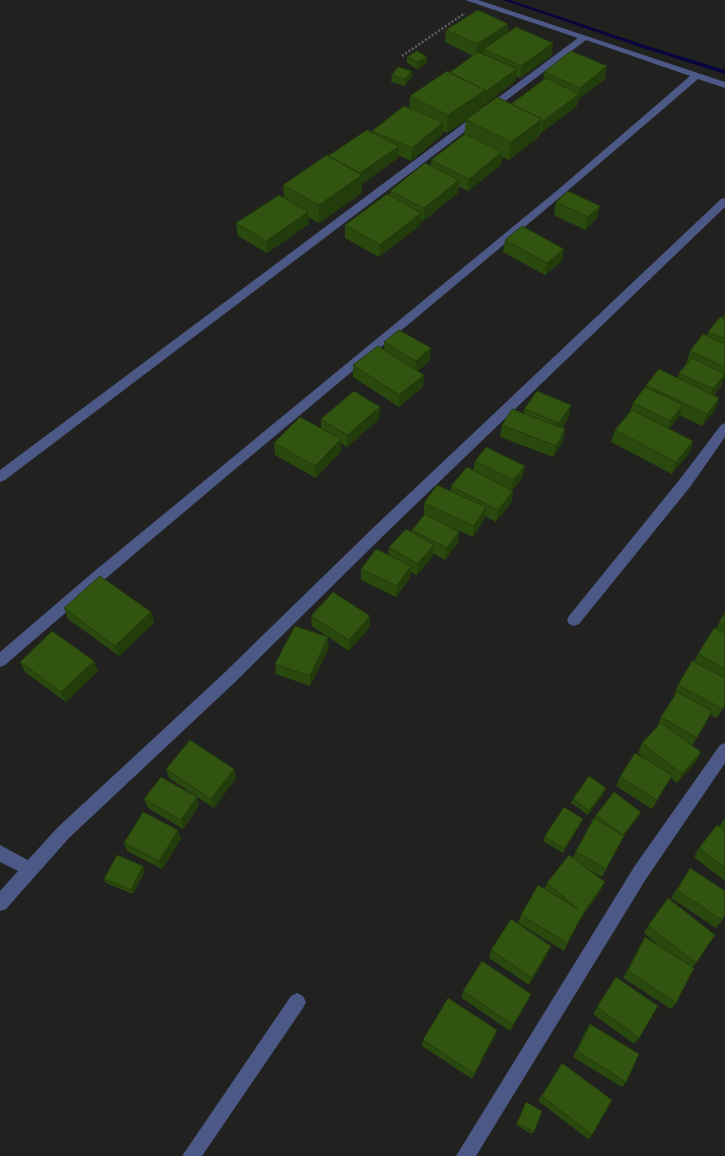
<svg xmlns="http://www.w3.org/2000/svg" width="725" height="1156" viewBox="0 0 725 1156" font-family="Mulish,sans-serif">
	<rect width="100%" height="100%" fill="#212220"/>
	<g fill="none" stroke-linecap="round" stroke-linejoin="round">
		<!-- stream -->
		<path fill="#07043e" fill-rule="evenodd" d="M 503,0 L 510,0 L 647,46 L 725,70 L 725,74 L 643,48 Z"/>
		<!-- path -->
		<path stroke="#5f605e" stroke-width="2.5" stroke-dasharray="2 2" stroke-linecap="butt" d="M 402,56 L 465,13"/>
		<!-- minor -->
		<path fill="#4c5885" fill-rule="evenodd" d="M 465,0 L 478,0 L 725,82 L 725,88 L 698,79 C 470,277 233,467 5,665 L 0,667 L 0,652 L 91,574 L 560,188 L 690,76 L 586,40 L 5,480 L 0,482 L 0,470 L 578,38 Z
			M 725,198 L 725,207 L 385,534 L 232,685 L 69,838 L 6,909 L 0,911 L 0,891 L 18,871 L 0,862 L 0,845 L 28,860 L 57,828 L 222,675 L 375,526 L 721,199 Z
			M 725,423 L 725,437 L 690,487 L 579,624 L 574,626 L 569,624 L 567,620 L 569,616 L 680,479 L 721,425 Z
			M 725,743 L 725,763 L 646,879 L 476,1156 L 456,1156 L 634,867 L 720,745 Z
			M 297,993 L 303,996 L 306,1002 L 303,1008 L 202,1156 L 182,1156 L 291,996 Z"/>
	</g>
	<!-- wall -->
	<path fill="#2a490e" d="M 508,24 L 508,33 L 553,43 L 551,56 L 520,78 L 516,76 L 515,81 L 484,105 L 483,104 L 483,108 L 511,104 L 543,81 L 544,72 L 605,79 L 578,100 L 577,106 L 541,133 L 540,133 L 539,137 L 509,160 L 502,157 L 501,165 L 468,191 L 458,186 L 458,193 L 423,221 L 421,220 L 420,225 L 379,257 L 345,238 L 345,225 L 390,196 L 390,191 L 431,166 L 431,160 L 464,135 L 466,120 L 478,112 L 447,133 L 442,131 L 442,135 L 411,161 L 398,155 L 398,158 L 362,184 L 362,193 L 319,223 L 308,217 L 309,224 L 267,253 L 238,236 L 236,223 L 284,198 L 283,185 L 328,156 L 372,132 L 372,131 L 409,108 L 410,96 L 449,73 L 473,56 L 445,42 L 446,30 Z
		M 407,57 L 427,57 L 427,63 L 417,69 L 407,63 Z
		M 412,71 L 412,77 L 405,86 L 391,82 L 392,75 Z
		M 556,202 L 597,218 L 585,230 L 554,215 Z
		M 505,240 L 562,261 L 545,275 L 503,252 Z
		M 725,313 L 725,377 L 723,380 L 721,386 L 714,395 L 719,398 L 715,410 L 702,426 L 679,415 L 669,429 L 693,441 L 689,453 L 672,474 L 611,442 L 615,430 L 630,411 L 633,403 L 646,387 L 646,385 L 678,378 L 679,373 L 686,364 L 690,351 L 707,336 L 708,332 L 723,318 Z
		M 384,342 L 430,360 L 418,371 L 423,387 L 399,407 L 353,377 L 353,365 L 384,350 Z
		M 524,409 L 569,417 L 562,428 L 565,429 L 563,441 L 553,457 L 500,437 L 502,425 L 524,414 Z
		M 321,419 L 379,419 L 347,447 L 341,443 L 341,451 L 316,478 L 275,455 L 274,443 L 321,428 Z
		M 475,461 L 522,478 L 512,491 L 513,491 L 511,503 L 496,522 L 485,516 L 485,518 L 473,537 L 439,522 L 459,532 L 458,543 L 445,560 L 433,553 L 433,556 L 417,575 L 411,572 L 410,578 L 396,597 L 361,580 L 361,569 L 388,555 L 389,547 L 412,532 L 412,530 L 424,515 L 424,503 L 451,491 L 451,486 L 473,471 Z
		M 64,608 L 151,612 L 154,623 L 119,656 L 68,619 Z
		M 725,613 L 725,705 L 717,718 L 710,715 L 692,746 L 701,752 L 696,762 L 677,783 L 671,778 L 652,809 L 616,786 L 620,777 L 648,761 L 638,753 L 642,743 L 657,727 L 661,717 L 675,696 L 674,695 L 678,685 L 694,662 L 698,654 L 716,629 Z
		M 311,616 L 370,616 L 370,627 L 349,651 L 312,626 Z
		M 329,648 L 310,686 L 276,674 L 275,664 Z
		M 94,661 L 98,671 L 66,702 L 25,672 L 20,662 Z
		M 166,769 L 234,769 L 236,778 L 214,808 L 169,778 Z
		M 606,788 L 604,793 L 588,815 L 571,803 L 573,799 Z
		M 197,797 L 199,806 L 183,829 L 148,808 L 144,799 Z
		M 641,812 L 638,817 L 624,835 L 602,877 L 586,868 L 601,890 L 580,920 L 564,951 L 518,923 L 521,915 L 545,888 L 547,883 L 573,858 L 576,851 L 596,815 Z
		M 725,818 L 725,881 L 694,857 L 699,848 L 719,827 Z
		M 581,823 L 563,853 L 543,841 L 545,836 Z
		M 178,830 L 181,839 L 162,869 L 127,851 L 124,843 Z
		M 690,868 L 722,920 L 716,928 L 671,898 Z
		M 145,870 L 133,894 L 106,883 L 104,879 Z
		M 648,926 L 696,963 L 693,967 L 676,1003 L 671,1009 L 623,978 L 641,944 L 645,937 L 662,948 L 644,933 Z
		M 491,950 L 548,953 L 529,985 L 489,958 Z
		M 616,977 L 639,1038 L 634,1044 L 593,1014 Z
		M 463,991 L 531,994 L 510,1031 L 462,998 Z
		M 590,1024 L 626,1082 L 622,1087 L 573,1057 L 586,1030 Z
		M 495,1036 L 472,1079 L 422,1046 L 423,1040 Z
		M 562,1063 L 592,1135 L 588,1139 L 538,1101 Z
		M 526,1102 L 534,1132 L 532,1134 L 516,1125 Z"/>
	<!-- shaded-wall -->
	<path fill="#223c0b" d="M 508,24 L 507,37 L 484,49 L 484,52 L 476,57 L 477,44 Z
		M 553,43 L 551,56 L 520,78 L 521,66 Z
		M 427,57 L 427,63 L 417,69 L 417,62 Z
		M 607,66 L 605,79 L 578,100 L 577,106 L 541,133 L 543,121 L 579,94 L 580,88 Z
		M 517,69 L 515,81 L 484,105 L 485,92 Z
		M 412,71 L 412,77 L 405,86 L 405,79 Z
		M 485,90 L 483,108 L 447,133 L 448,115 Z
		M 542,119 L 539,137 L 509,160 L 511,142 Z
		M 443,122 L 442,135 L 411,161 L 412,148 Z
		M 399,146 L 398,158 L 362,184 L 362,193 L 319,223 L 319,205 L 359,174 Z
		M 502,152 L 501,165 L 468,191 L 469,179 Z
		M 459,180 L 458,193 L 423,221 L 424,208 Z
		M 600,206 L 597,218 L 585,230 L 588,217 Z
		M 308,212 L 309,224 L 267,253 L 266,241 Z
		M 421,213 L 420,225 L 379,257 L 380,245 Z
		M 564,249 L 562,261 L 545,275 L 547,263 Z
		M 431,348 L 430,360 L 415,373 L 416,361 Z
		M 725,374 L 725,377 L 723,380 L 721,386 L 709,401 L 713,389 Z
		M 424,375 L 423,387 L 399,407 L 399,395 Z
		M 719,398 L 715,410 L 702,426 L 707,414 Z
		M 571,405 L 569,417 L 556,435 L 559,423 Z
		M 683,405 L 679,417 L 666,433 L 670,421 Z
		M 380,407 L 379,419 L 347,447 L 347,435 Z
		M 565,429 L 563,441 L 553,457 L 556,446 Z
		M 341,439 L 341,451 L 316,478 L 315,466 Z
		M 693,441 L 689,453 L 672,474 L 676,462 Z
		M 525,466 L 522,478 L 511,492 L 513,480 Z
		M 513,491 L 511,503 L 496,522 L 498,510 Z
		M 486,507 L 485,518 L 473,537 L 474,526 Z
		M 459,532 L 458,543 L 445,560 L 447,548 Z
		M 434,545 L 433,556 L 417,575 L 417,564 Z
		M 411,566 L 410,578 L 396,597 L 397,586 Z
		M 151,612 L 154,623 L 119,656 L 115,646 Z
		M 370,616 L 370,627 L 349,651 L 349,640 Z
		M 328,637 L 329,648 L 310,686 L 310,676 Z
		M 94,661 L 98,671 L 66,702 L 61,692 Z
		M 701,752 L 696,762 L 677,783 L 682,774 Z
		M 234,769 L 236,778 L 214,808 L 211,799 Z
		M 606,788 L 604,793 L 588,815 L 589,811 Z
		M 197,797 L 199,806 L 183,829 L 181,820 Z
		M 641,812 L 638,817 L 621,840 L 623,835 Z
		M 583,819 L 581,823 L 563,853 L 564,849 Z
		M 178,830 L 181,839 L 162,869 L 159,861 Z
		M 143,866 L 145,870 L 133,894 L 131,890 Z
		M 605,882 L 601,890 L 580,920 L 564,951 L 584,912 Z
		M 551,946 L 548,953 L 529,985 L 532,978 Z
		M 531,994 L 528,1001 L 510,1031 L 513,1025 Z
		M 497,1030 L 495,1036 L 472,1079 L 474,1074 Z"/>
	<!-- building -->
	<path fill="#315510" stroke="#223c0b" d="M 478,10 L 508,24 L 477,44 L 446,30 Z
		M 516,27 L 553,43 L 521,66 L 484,49 Z
		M 417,51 L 427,57 L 417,62 L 407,57 Z
		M 571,51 L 607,66 L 580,88 L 544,72 Z
		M 478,52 L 517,69 L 485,92 L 485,90 L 449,73 Z
		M 398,67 L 412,71 L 405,79 L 392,75 Z
		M 447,71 L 485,90 L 448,115 L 410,96 Z
		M 546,78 L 579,94 L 543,121 L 542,120 L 542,119 L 511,104 Z
		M 497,97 L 542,119 L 511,142 L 466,120 Z
		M 404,106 L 443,122 L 412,148 L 372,131 Z
		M 367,130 L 399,146 L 360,173 L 328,156 Z
		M 465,134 L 502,152 L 469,179 L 431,160 Z
		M 327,155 L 362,175 L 319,205 L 283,185 Z
		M 425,163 L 459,180 L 424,208 L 390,191 Z
		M 568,191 L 600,206 L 588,217 L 556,202 Z
		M 387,194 L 421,213 L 380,245 L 345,225 Z
		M 279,195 L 308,212 L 266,241 L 236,223 Z
		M 522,226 L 564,249 L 547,263 L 505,240 Z
		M 720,317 L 725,319 L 725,339 L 708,332 Z
		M 399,330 L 431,348 L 416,361 L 384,342 Z
		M 703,334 L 725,344 L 725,367 L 690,351 Z
		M 378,346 L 424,375 L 399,395 L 353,365 Z
		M 692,358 L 725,374 L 713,389 L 679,373 Z
		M 659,369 L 719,398 L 707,414 L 646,385 Z
		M 645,387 L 683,405 L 670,421 L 633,403 Z
		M 354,391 L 380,407 L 347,435 L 321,419 Z
		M 537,391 L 571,405 L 559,423 L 524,409 Z
		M 512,409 L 565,429 L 556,446 L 502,425 Z
		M 632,410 L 693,441 L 676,462 L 615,430 Z
		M 300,417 L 341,439 L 315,466 L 274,443 Z
		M 486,447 L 525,466 L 513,480 L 475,461 Z
		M 467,467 L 513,491 L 498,510 L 451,486 Z
		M 437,485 L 486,507 L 474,526 L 424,503 Z
		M 425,514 L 459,532 L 447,548 L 412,530 Z
		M 406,529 L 434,545 L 417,564 L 389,547 Z
		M 376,549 L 411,566 L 397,586 L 361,569 Z
		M 100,576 L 151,612 L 115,646 L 64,608 Z
		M 333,592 L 370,616 L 349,640 L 311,616 Z
		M 725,613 L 725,625 L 719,622 Z
		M 295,626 L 328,637 L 310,676 L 275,664 Z
		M 714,628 L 725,634 L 725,669 L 698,654 Z
		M 52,631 L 94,661 L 61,692 L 20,662 Z
		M 692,661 L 725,678 L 725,705 L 723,709 L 678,685 Z
		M 677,692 L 712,711 L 697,738 L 661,717 Z
		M 661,723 L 701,752 L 682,774 L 642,743 Z
		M 190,740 L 234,769 L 211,799 L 166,769 Z
		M 635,753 L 672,775 L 657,800 L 620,777 Z
		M 589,776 L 606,788 L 589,811 L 573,799 Z
		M 161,777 L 197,797 L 181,820 L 144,799 Z
		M 614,792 L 641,812 L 623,835 L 596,815 Z
		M 564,807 L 583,819 L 564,849 L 545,836 Z
		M 143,812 L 178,830 L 159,861 L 124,843 Z
		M 594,818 L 624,836 L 606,869 L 576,851 Z
		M 717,825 L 725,831 L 725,868 L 699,848 Z
		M 117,855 L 143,866 L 131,890 L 104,879 Z
		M 569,855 L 605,882 L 584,912 L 567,943 L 521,915 L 538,885 L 578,909 L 547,883 Z
		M 690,868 L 725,891 L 725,915 L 722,920 L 677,890 Z
		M 668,898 L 715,935 L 696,963 L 648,926 Z
		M 511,919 L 551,946 L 532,978 L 491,950 Z
		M 645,937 L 694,968 L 676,1003 L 628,971 Z
		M 482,961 L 531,994 L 513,1025 L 463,991 Z
		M 616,977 L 658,1006 L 639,1038 L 597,1007 Z
		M 448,998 L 497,1030 L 474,1074 L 423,1040 Z
		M 590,1024 L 639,1054 L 626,1082 L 577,1051 Z
		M 562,1063 L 612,1100 L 592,1135 L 542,1096 Z
		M 526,1102 L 542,1111 L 534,1132 L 517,1123 Z"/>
</svg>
